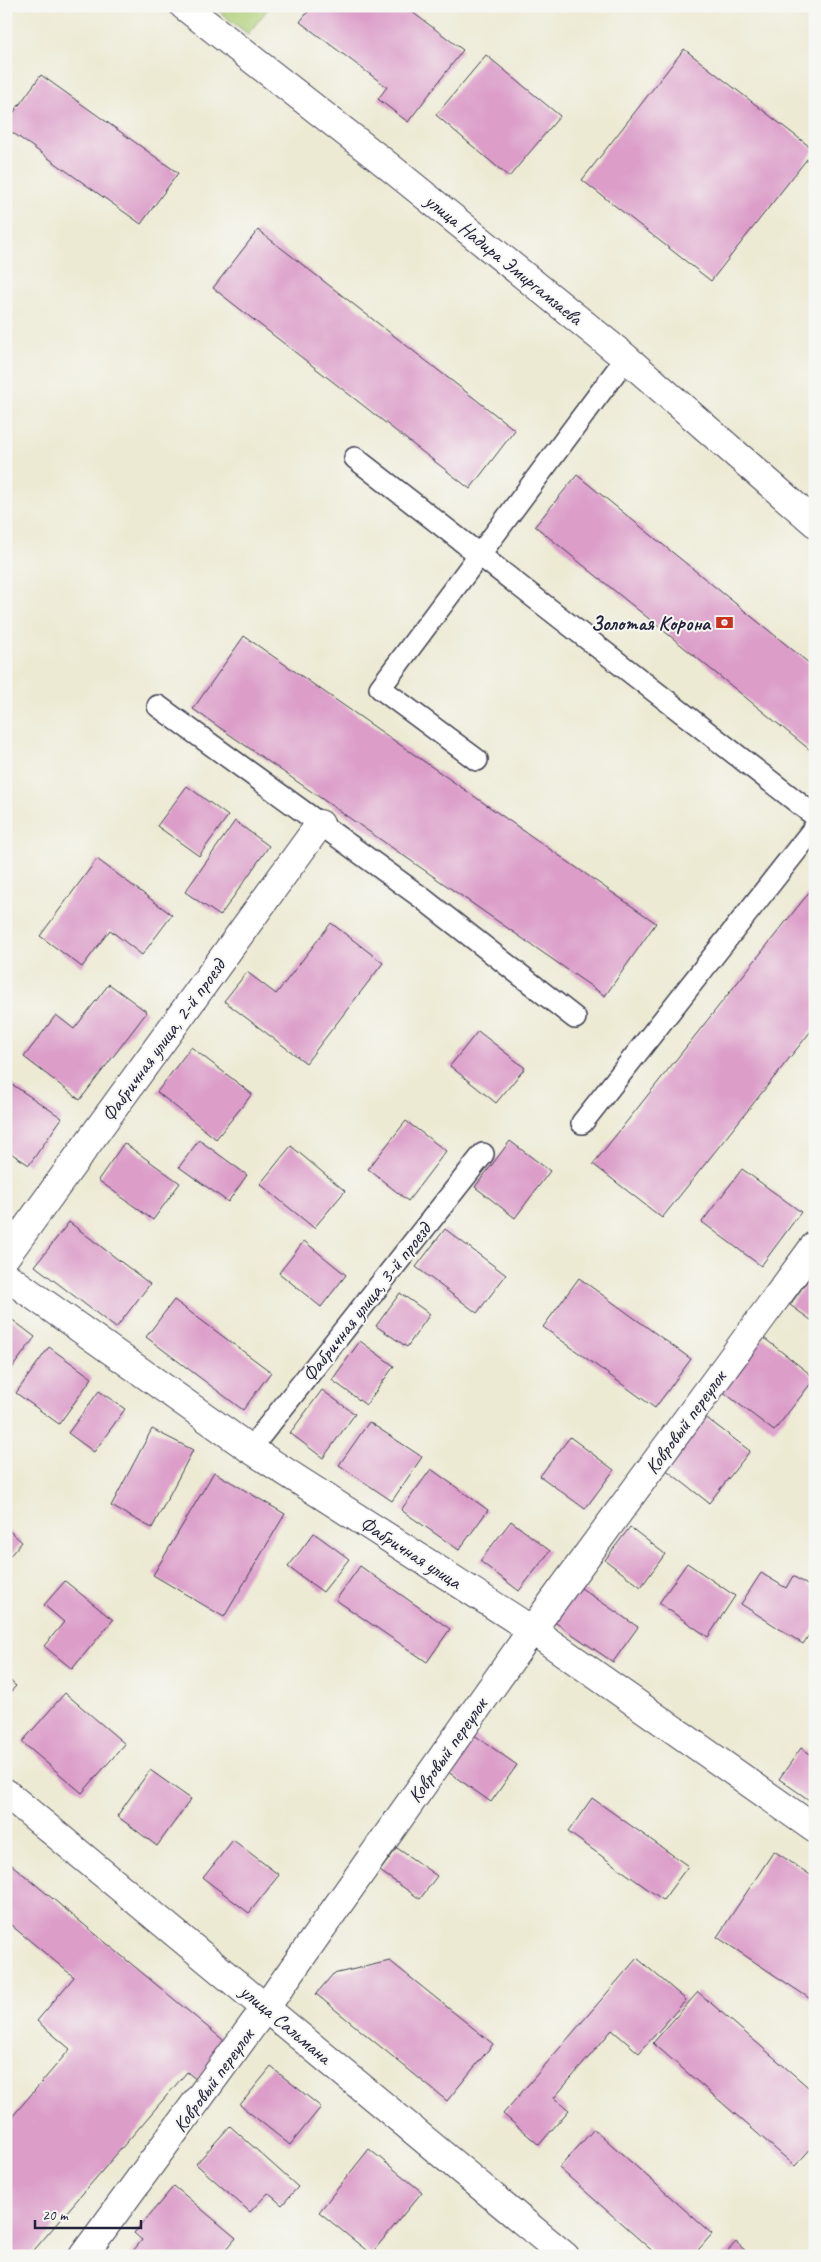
<svg xmlns="http://www.w3.org/2000/svg" width="821" height="2262" viewBox="0 0 821 2262" font-family="Caveat,sans-serif">
	<rect width="100%" height="100%" fill="#f6f6f2"/>
	<filter id="ink" filterUnits="userSpaceOnUse"><feTurbulence type="fractalNoise" baseFrequency=".02" numOctaves="2"/><feDisplacementMap in="SourceGraphic" scale="10" xChannelSelector="R" yChannelSelector="G"/><feConvolveMatrix kernelMatrix="1 2 1 2 8 2 1 2 1" color-interpolation-filters="sRGB"/></filter>
	<filter id="wash" filterUnits="userSpaceOnUse"><feTurbulence type="fractalNoise" baseFrequency=".0096" numOctaves="4" result="noise"/><feDisplacementMap in="SourceGraphic" scale="20" xChannelSelector="R" yChannelSelector="G"/><feGaussianBlur stdDeviation="1.12" result="paint"/><feColorMatrix in="noise" values="0 0 0 0 0 0 0 0 0 0 0 0 0 0 0 0 0 1.4 0 .05"/><feComposite in="paint" operator="in"/></filter>
	<g filter="url(#wash)">
		<rect width="100%" height="100%" fill="#edead4"/>
		<!-- green -->
		<path fill="#adcf77" stroke="#687859" d="M 212,6 L 270,6 L 248,34 Z"/>
		<g id="blocks">
			<!-- building -->
			<path fill="#dc9dc9" d="M 312,6 L 404,6 L 463,50 L 408,122 L 378,99 L 387,87 L 300,22 Z
				M 684,49 L 814,150 L 711,281 L 582,180 Z
				M 486,55 L 560,116 L 509,177 L 436,115 Z
				M 41,75 L 178,173 L 141,224 L 6,128 L 6,123 Z
				M 258,230 L 515,430 L 470,489 L 213,288 Z
				M 577,475 L 815,668 L 815,754 L 535,526 Z
				M 244,636 L 656,923 L 605,996 L 193,709 Z
				M 187,786 L 228,816 L 199,856 L 157,826 Z
				M 235,821 L 269,846 L 220,916 L 185,892 Z
				M 97,859 L 172,915 L 142,955 L 110,930 L 82,967 L 40,936 Z
				M 815,885 L 815,1026 L 662,1218 L 593,1164 Z
				M 331,923 L 383,963 L 306,1063 L 224,1001 L 247,972 L 276,994 Z
				M 109,984 L 147,1012 L 80,1100 L 24,1057 L 56,1015 L 74,1029 Z
				M 478,1031 L 525,1068 L 496,1103 L 450,1066 Z
				M 191,1047 L 252,1094 L 216,1139 L 157,1092 Z
				M 10,1083 L 62,1118 L 29,1165 L 6,1150 L 6,1088 Z
				M 406,1121 L 446,1151 L 408,1201 L 368,1169 Z
				M 199,1140 L 247,1175 L 228,1202 L 179,1167 Z
				M 510,1141 L 550,1171 L 515,1218 L 475,1187 Z
				M 124,1143 L 180,1183 L 153,1220 L 98,1180 Z
				M 291,1146 L 345,1191 L 314,1228 L 260,1184 Z
				M 742,1169 L 801,1212 L 761,1266 L 702,1222 Z
				M 69,1222 L 150,1284 L 116,1328 L 35,1266 Z
				M 445,1229 L 506,1275 L 477,1313 L 416,1267 Z
				M 304,1241 L 346,1275 L 321,1307 L 279,1273 Z
				M 815,1270 L 815,1323 L 790,1305 Z
				M 579,1278 L 691,1359 L 655,1408 L 543,1327 Z
				M 400,1293 L 430,1314 L 407,1347 L 376,1326 Z
				M 174,1300 L 271,1372 L 243,1410 L 146,1337 Z
				M 6,1315 L 35,1337 L 6,1376 Z
				M 764,1338 L 815,1378 L 774,1431 L 722,1391 Z
				M 360,1341 L 394,1366 L 366,1405 L 332,1380 Z
				M 49,1347 L 92,1378 L 59,1424 L 16,1393 Z
				M 322,1390 L 355,1414 L 323,1458 L 290,1433 Z
				M 99,1391 L 125,1409 L 94,1452 L 68,1433 Z
				M 704,1416 L 750,1451 L 709,1503 L 664,1468 Z
				M 369,1422 L 422,1457 L 392,1501 L 339,1465 Z
				M 152,1429 L 193,1450 L 152,1528 L 111,1506 Z
				M 570,1437 L 614,1470 L 585,1509 L 540,1476 Z
				M 431,1469 L 488,1510 L 459,1550 L 401,1510 Z
				M 214,1472 L 285,1514 L 224,1617 L 153,1575 Z
				M 511,1521 L 550,1551 L 519,1591 L 480,1561 Z
				M 630,1527 L 665,1554 L 641,1587 L 605,1560 Z
				M 6,1528 L 22,1542 L 6,1560 Z
				M 314,1533 L 349,1559 L 323,1592 L 288,1567 Z
				M 687,1563 L 735,1596 L 708,1637 L 659,1603 Z
				M 360,1566 L 450,1629 L 427,1662 L 336,1600 Z
				M 761,1573 L 786,1588 L 793,1576 L 815,1590 L 815,1626 L 803,1644 L 741,1604 Z
				M 65,1581 L 113,1620 L 72,1669 L 44,1646 L 64,1622 L 44,1605 Z
				M 578,1586 L 638,1627 L 613,1662 L 553,1621 Z
				M 6,1677 L 16,1686 L 6,1697 Z
				M 65,1693 L 125,1744 L 82,1793 L 22,1742 Z
				M 470,1732 L 517,1765 L 491,1802 L 444,1769 Z
				M 801,1748 L 815,1757 L 815,1804 L 779,1779 Z
				M 150,1770 L 191,1799 L 157,1846 L 117,1816 Z
				M 592,1798 L 688,1866 L 663,1900 L 568,1832 Z
				M 233,1840 L 279,1875 L 249,1913 L 203,1878 Z
				M 397,1848 L 437,1876 L 420,1899 L 380,1871 Z
				M 774,1851 L 815,1878 L 815,2002 L 717,1937 Z
				M 6,1860 L 228,2044 L 197,2080 L 187,2072 L 29,2256 L 6,2256 L 6,2124 L 70,2049 L 37,2021 L 74,1977 L 6,1921 Z
				M 637,1958 L 686,2000 L 639,2053 L 612,2030 L 554,2098 L 569,2110 L 539,2145 L 503,2114 Z
				M 390,1961 L 493,2044 L 447,2101 L 316,1994 L 333,1974 Z
				M 698,1992 L 815,2093 L 815,2144 L 795,2166 L 653,2043 Z
				M 271,2067 L 321,2107 L 290,2145 L 240,2105 Z
				M 230,2126 L 298,2187 L 282,2205 L 268,2193 L 250,2212 L 196,2164 Z
				M 594,2129 L 712,2234 L 693,2256 L 658,2256 L 559,2168 Z
				M 369,2149 L 422,2192 L 371,2254 L 319,2212 Z
				M 174,2186 L 236,2238 L 221,2256 L 129,2256 L 142,2240 L 134,2233 Z
				M 736,2242 L 751,2256 L 723,2256 Z"/>
		</g>
	</g>
	<g filter="url(#ink)">
		<use href="#blocks" fill-opacity="0" stroke="#404052" stroke-width="1"/>
		<g fill="none" stroke-linecap="round" stroke-linejoin="round">
			<defs>
				<path id="service" d="M 355,458 L 815,816
					M 158,706 L 422,898 L 575,1018
					M 477,760 L 380,688 L 626,358
					M 582,1123 L 815,827
					M 250,1449 L 483,1154"/>
				<path id="minor" d="M 184,6 L 381,160 L 626,358 L 815,523
					M 6,1256 L 320,824
					M 6,1276 L 250,1449 L 532,1630 L 815,1829
					M 83,2256 L 266,2007 L 532,1630 L 815,1245"/>
				<path id="primary" d="M 6,1793 L 565,2256"/>
			</defs>
			<!-- service casing -->
			<use href="#service" stroke="#404052" stroke-width="24"/>
			<!-- minor casing -->
			<use href="#minor" stroke="#404052" stroke-width="30"/>
			<!-- primary casing -->
			<use href="#primary" stroke="#404052" stroke-width="30"/>
			<!-- service -->
			<use href="#service" stroke="#fff" stroke-width="21"/>
			<!-- minor -->
			<use href="#minor" stroke="#fff" stroke-width="28"/>
			<!-- primary -->
			<use href="#primary" stroke="#fff" stroke-width="28"/>
		</g>
	</g>
	<!-- icons -->
	<defs>
		<symbol id="bank-bare" viewBox="-9 -9 18 18"><path d="M-6-4H6V4H-6ZM0-2.3a2.3 2.3 0 1 0 0 4.6a2.3 2.3 0 1 0 0-4.6Z" fill="#c8321e" stroke="#f6f6f2" stroke-width="2.5" paint-order="stroke"/></symbol>
	</defs>
	<g fill-rule="evenodd">
		<use href="#bank-bare" x="712" y="610" width="25" height="25"/>
	</g>
	<g text-anchor="middle" stroke-width="4" stroke-linejoin="round" paint-order="stroke">
		<!-- street labels -->
		<g font-size="20" fill="#22223b" stroke="#f6f6f2">
			<text transform="translate(504 259) rotate(39)" y="7">улица Надира Эмиргамзаева</text>
			<text transform="translate(163 1040) rotate(-54)" y="7">Фабричная улица, 2-й проезд</text>
			<text transform="translate(366 1302) rotate(-52)" y="7">Фабричная улица, 3-й проезд</text>
			<text transform="translate(685 1422) rotate(-54)" y="7">Ковровый переулок</text>
			<text transform="translate(411 1552) rotate(33)" y="7">Фабричная улица</text>
			<text transform="translate(447 1750) rotate(-55)" y="7">Ковровый переулок</text>
			<text transform="translate(286 2024) rotate(40)" y="7">улица Сальмана</text>
			<text transform="translate(213 2080) rotate(-54)" y="7">Ковровый переулок</text>
		</g>
		<!-- poi labels -->
		<g font-size="20" font-weight="bold" fill="#22223b" stroke="#f6f6f2" text-anchor="end">
			<text x="710" y="630">Золотая Корона</text>
		</g>
	</g>
	<!-- margin -->
	<rect width="821" height="2262" fill="none" stroke="#f6f6f2" stroke-width="25"/>
	<!-- scale -->
	<path d="M35 2220v8h106v-8" fill="none" stroke="#22223b" stroke-width="2.5"/>
	<text x="42" y="2220" font-size="15" fill="#22223b" stroke="#f6f6f2" stroke-width="4" paint-order="stroke">20 m</text>
</svg>
